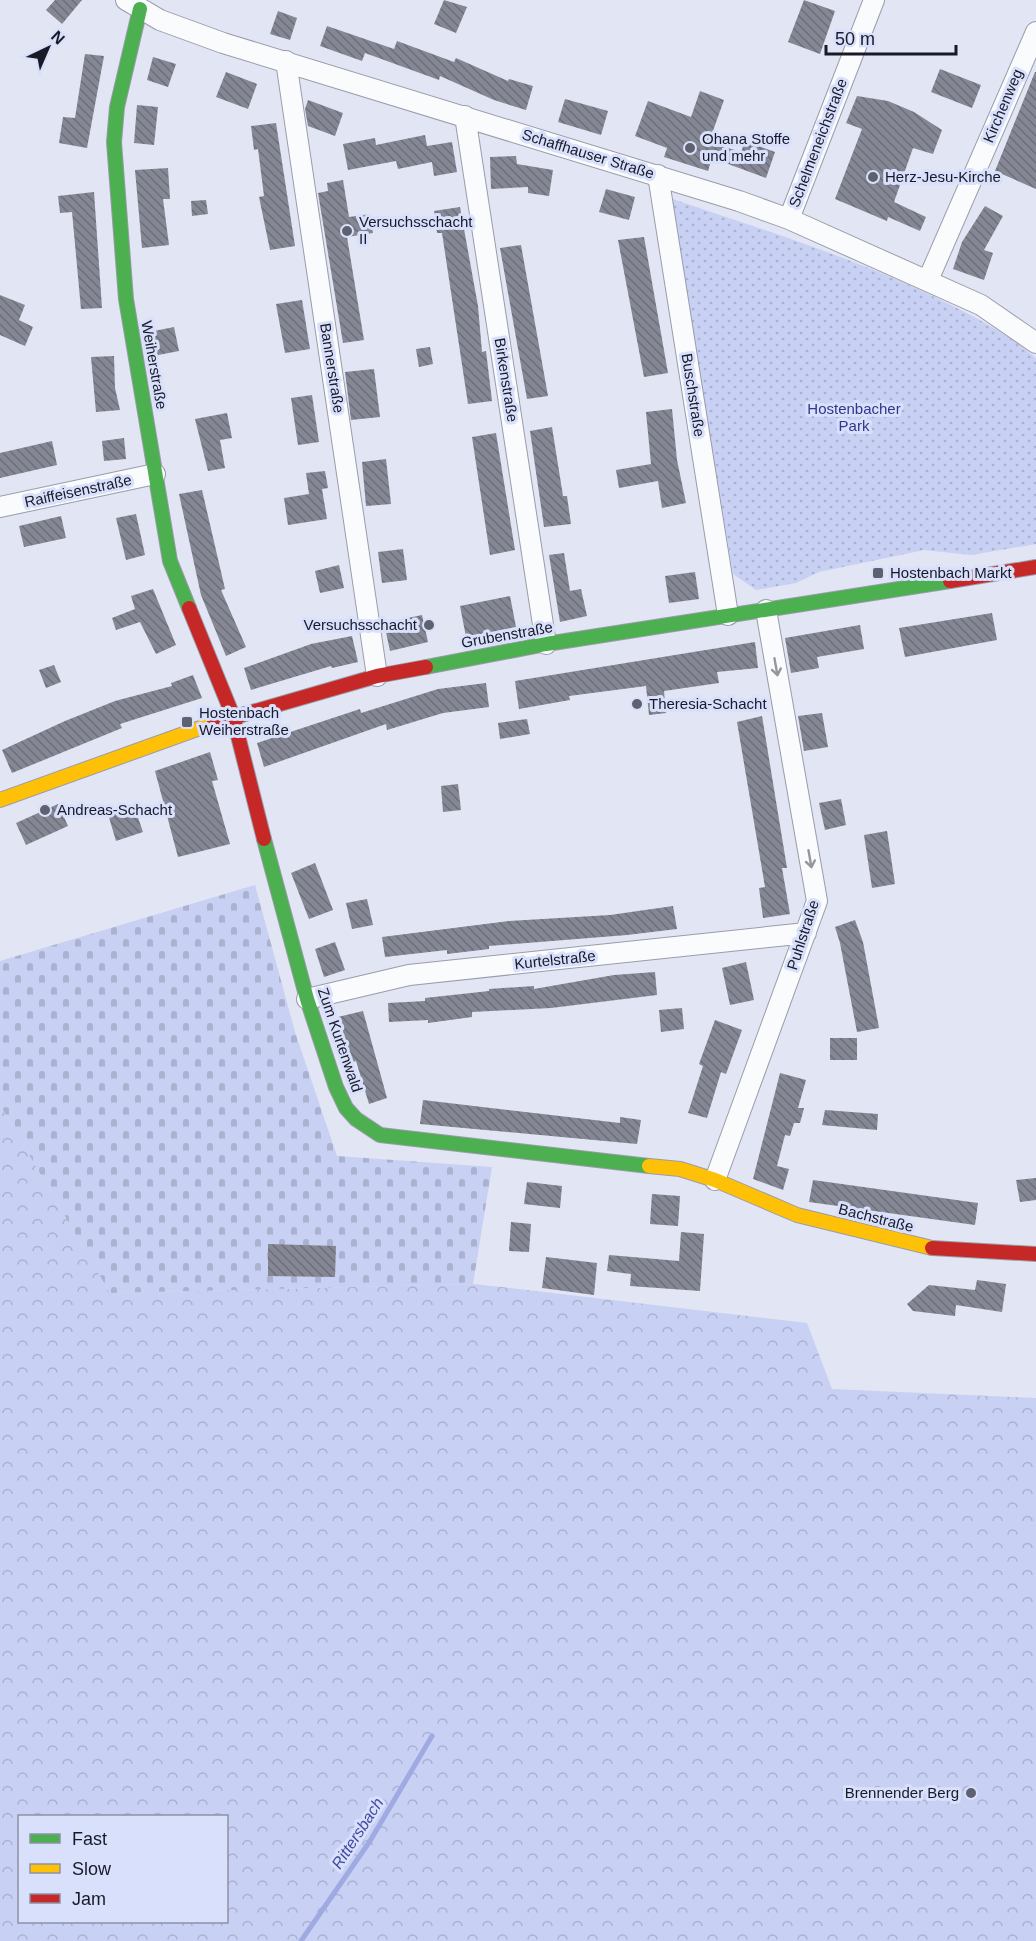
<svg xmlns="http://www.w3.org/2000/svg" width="1036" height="1941" viewBox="0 0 1036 1941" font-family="Arial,sans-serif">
	<defs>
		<pattern id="green-dots" width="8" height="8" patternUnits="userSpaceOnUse" patternTransform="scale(1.5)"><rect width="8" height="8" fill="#c8d0f3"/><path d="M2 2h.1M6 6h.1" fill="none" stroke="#abb2d0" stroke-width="1.8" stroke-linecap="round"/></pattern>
		<pattern id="forest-crowns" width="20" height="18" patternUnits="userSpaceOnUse" patternTransform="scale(1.5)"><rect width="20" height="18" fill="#c8d0f3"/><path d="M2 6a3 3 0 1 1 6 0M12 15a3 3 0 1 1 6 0" fill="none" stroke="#abb2d0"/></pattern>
		<pattern id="cemetery-stones" width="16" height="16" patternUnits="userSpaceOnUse" patternTransform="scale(1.5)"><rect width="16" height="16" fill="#c8d0f3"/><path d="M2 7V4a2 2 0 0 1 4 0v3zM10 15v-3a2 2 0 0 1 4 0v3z" fill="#abb2d0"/></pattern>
		<pattern id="building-back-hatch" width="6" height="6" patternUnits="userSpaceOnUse" patternTransform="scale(1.5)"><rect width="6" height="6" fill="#858894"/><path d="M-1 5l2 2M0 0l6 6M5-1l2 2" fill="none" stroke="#6c6e79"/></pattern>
	</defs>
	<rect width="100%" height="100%" fill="#e1e5f4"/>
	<!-- green -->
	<path fill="url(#green-dots)" d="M 670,198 C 763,230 859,259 947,303 C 979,319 1009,335 1036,358 L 1036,544 L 971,555 L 924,550 L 819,572 L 796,583 L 756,590 L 733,574 Z"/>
	<!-- forest -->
	<path fill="url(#forest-crowns)" fill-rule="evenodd" d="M 0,1105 L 110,1293 L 473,1284 L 501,1287 L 807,1323 L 832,1389 L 1036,1398 L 1036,1941 L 0,1941 ZM 20,1816 L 226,1816 L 226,1922 L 20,1922 Z"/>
	<!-- cemetery -->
	<path fill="url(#cemetery-stones)" d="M 255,885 L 295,1032 L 337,1156 L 492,1167 L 473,1284 L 110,1293 L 0,1105 L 0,961 Z"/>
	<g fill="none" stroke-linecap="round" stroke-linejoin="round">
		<!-- stream -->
		<path stroke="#9faae2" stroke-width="5" d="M 301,1941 L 370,1841 L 432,1736"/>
	</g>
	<!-- building -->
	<path fill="url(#building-back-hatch)" d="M 55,0 L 82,0 L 62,24 L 46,10 Z
		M 444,0 L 467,7 L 456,33 L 434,24 Z
		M 804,0 L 835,11 L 820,54 L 788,42 Z
		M 278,11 L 297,18 L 290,40 L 270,34 Z
		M 327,26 L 394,49 L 397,41 L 454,62 L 456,58 L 508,81 L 509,79 L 533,86 L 526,110 L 494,100 L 440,76 L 439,80 L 365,53 L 362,61 L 320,46 Z
		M 85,54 L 104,56 L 87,148 L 59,143 L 63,117 L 75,118 Z
		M 153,57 L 176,64 L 168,87 L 147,80 Z
		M 940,69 L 981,85 L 972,108 L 931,92 Z
		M 226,72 L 257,84 L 248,109 L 216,97 Z
		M 1035,72 L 1036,72 L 1036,189 L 995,171 Z
		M 700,91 L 724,100 L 709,142 L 741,152 L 745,141 L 775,152 L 766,178 L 712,158 L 708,171 L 664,157 L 667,148 L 635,136 L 648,101 L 691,117 Z
		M 857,96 L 888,101 L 914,112 L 942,130 L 933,154 L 913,148 L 894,202 L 926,217 L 920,231 L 888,217 L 887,221 L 835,199 L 862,129 L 846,123 Z
		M 565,99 L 608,111 L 601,135 L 558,122 Z
		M 308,100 L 343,113 L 335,136 L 308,126 L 305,109 Z
		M 137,105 L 158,107 L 154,145 L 134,143 Z
		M 276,123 L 295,246 L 270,250 L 259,197 L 264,196 L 258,149 L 254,150 L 251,126 Z
		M 425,135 L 427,146 L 452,142 L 457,172 L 434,176 L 432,162 L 398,169 L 396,161 L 348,170 L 343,144 L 375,138 L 376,145 Z
		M 516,156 L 517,164 L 553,170 L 549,196 L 528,193 L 528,187 L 491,189 L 490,157 Z
		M 168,168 L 170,199 L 163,199 L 169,245 L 142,248 L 135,170 Z
		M 343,180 L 349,217 L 370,214 L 373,233 L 347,237 L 364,340 L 343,343 L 318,193 L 328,191 L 327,183 Z
		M 606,189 L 635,197 L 629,220 L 599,212 Z
		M 94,192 L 102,308 L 81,309 L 72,212 L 60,213 L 58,196 Z
		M 206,200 L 208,214 L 192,216 L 191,201 Z
		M 985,206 L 1003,216 L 984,250 L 993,253 L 984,280 L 953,269 L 962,242 Z
		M 460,207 L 478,306 L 482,352 L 486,351 L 492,401 L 468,404 L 442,233 L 437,233 L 434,211 Z
		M 644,237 L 668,373 L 644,377 L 618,240 Z
		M 521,245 L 548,396 L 527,399 L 500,248 Z
		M 0,295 L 25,305 L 19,320 L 33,327 L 25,346 L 0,335 Z
		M 302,300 L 310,349 L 285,353 L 276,304 Z
		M 174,327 L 179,351 L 153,356 L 149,332 Z
		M 430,347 L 433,364 L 419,367 L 416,349 Z
		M 114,356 L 115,388 L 120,410 L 96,412 L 91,357 Z
		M 374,369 L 380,417 L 351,420 L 345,372 Z
		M 312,395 L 319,442 L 298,445 L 291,398 Z
		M 672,409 L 677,460 L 686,503 L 662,508 L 658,481 L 619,488 L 616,470 L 651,464 L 646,412 Z
		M 227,413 L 232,438 L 220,440 L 225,468 L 208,471 L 195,419 Z
		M 552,427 L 563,496 L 567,496 L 571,524 L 544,527 L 530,431 Z
		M 496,433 L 515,550 L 490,555 L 472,437 Z
		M 124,438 L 126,459 L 104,461 L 102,441 Z
		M 52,441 L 57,465 L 0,478 L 0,453 Z
		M 386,459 L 391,504 L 366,506 L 362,462 Z
		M 325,471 L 328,488 L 322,489 L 327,519 L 288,525 L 284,498 L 309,494 L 306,473 Z
		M 202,490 L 225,589 L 221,590 L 246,647 L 226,656 L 201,595 L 179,494 Z
		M 136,514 L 145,555 L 126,560 L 116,518 Z
		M 61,516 L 66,538 L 24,547 L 19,526 Z
		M 403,549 L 407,580 L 382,583 L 378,552 Z
		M 564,553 L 570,591 L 581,589 L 587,616 L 560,622 L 549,555 Z
		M 339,565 L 344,588 L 320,593 L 315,571 Z
		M 695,572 L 699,599 L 669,603 L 665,576 Z
		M 153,589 L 176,645 L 156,654 L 140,622 L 116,630 L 112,618 L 135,609 L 131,596 Z
		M 510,596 L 516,627 L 466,637 L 460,606 Z
		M 992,613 L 997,640 L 905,657 L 899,628 Z
		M 422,615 L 428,642 L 390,651 L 384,623 Z
		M 860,625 L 864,649 L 817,657 L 819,668 L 791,673 L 785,638 Z
		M 352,636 L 358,662 L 332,668 L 331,666 L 251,690 L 244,668 L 311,644 Z
		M 755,642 L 758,668 L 717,672 L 719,683 L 664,691 L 666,713 L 649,715 L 646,686 L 569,696 L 570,700 L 519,709 L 515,681 Z
		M 54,665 L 61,682 L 46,688 L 39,670 Z
		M 193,675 L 202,698 L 120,724 L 122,728 L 12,773 L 2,750 L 65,721 L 115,701 L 172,686 L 171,683 Z
		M 486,683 L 489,707 L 443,713 L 387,730 L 386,724 L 264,767 L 257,743 L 360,709 L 361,713 L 438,689 Z
		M 822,713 L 828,747 L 804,751 L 798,716 Z
		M 762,716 L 787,868 L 782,868 L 790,914 L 763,918 L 759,888 L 765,887 L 737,722 Z
		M 527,719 L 530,734 L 500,739 L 498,723 Z
		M 210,752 L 218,780 L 212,781 L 230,844 L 178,857 L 155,771 Z
		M 458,784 L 461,810 L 443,812 L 441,786 Z
		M 841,799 L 846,825 L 825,830 L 819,803 Z
		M 58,804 L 68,826 L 26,845 L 16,823 Z
		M 134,806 L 143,832 L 116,841 L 108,814 Z
		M 887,831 L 895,884 L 872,888 L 864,835 Z
		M 315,863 L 333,910 L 309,919 L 291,873 Z
		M 367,899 L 373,925 L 352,929 L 346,903 Z
		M 673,906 L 677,929 L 627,935 L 489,946 L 489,949 L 447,954 L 447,950 L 385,957 L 382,937 L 509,921 L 610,915 Z
		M 855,920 L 863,942 L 879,1028 L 857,1032 L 840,943 L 835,927 Z
		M 335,942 L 345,970 L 324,977 L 315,949 Z
		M 746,962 L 754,1000 L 730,1005 L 722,968 Z
		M 655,972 L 657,995 L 551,1008 L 472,1012 L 472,1017 L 428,1023 L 428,1020 L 389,1022 L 388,1003 L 425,1001 L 425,998 L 489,991 L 489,989 L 534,986 L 534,989 L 614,975 Z
		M 682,1008 L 684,1029 L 661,1032 L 659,1010 Z
		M 363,1011 L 387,1098 L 369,1104 L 356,1061 L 350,1063 L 338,1017 Z
		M 715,1020 L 742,1030 L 726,1074 L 721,1072 L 707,1118 L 688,1113 L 703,1066 L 699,1064 Z
		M 830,1038 L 857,1038 L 857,1060 L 830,1060 Z
		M 780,1073 L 806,1080 L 798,1108 L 804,1108 L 800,1123 L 794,1123 L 790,1136 L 785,1135 L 777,1166 L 789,1169 L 783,1190 L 753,1179 Z
		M 423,1100 L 620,1123 L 620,1117 L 641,1120 L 637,1144 L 420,1124 Z
		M 825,1110 L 878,1114 L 877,1130 L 822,1125 Z
		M 1036,1178 L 1036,1200 L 1020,1202 L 1016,1180 Z
		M 813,1180 L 978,1203 L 975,1225 L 809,1202 Z
		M 527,1182 L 562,1186 L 560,1208 L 524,1204 Z
		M 652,1194 L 680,1196 L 678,1226 L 650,1224 Z
		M 511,1222 L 531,1224 L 529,1252 L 509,1251 Z
		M 681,1232 L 704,1234 L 700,1291 L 630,1286 L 631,1274 L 607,1271 L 609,1255 L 679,1261 Z
		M 268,1244 L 336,1246 L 335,1277 L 268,1276 Z
		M 546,1257 L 597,1263 L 594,1295 L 542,1288 Z
		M 977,1280 L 1006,1284 L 1002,1312 L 956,1305 L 955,1316 L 913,1311 L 907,1304 L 929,1285 L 975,1290 Z"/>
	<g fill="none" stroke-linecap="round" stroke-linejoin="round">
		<defs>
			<path id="street" d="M 126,0 L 160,20 L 223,43 L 739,201 L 789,219 L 981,305 L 1036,343
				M 286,61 L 377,676
				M 465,116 L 546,644
				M 658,175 L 728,615
				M 789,219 L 874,0
				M 928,280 L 1036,32
				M 0,507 L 155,474
				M 307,999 L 409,975 L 806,933
				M 715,1180 L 817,901 L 766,610"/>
			<path id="fast" d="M 140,9 L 117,107 L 114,142 L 126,299 L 170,561 L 189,608
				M 426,667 L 546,644 L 950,581
				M 264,839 L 307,999 L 336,1087 L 346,1108 L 356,1119 L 380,1135 L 649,1166"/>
			<path id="slow" d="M 0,800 L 214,723
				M 649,1166 L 680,1169 L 715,1180 L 797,1215 L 932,1248"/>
			<path id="jam" d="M 950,581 L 1036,567
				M 189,608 L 233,716 L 264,839
				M 214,723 L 377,676 L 426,667
				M 932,1248 L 1036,1254"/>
		</defs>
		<!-- street casing -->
		<use href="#street" stroke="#9a9ca9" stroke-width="22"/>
		<!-- fast casing -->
		<use href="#fast" stroke="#9a9ca9" stroke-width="16"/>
		<!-- slow casing -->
		<use href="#slow" stroke="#9a9ca9" stroke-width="16"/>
		<!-- jam casing -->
		<use href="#jam" stroke="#9a9ca9" stroke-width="16"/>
		<!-- street -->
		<use href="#street" stroke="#fafbfd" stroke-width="20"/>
		<!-- fast -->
		<use href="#fast" stroke="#4caf50" stroke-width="14"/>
		<!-- slow -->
		<use href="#slow" stroke="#ffc107" stroke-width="14"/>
		<!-- jam -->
		<use href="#jam" stroke="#c62828" stroke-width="14"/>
	</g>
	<!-- one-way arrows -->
	<defs><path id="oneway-shaft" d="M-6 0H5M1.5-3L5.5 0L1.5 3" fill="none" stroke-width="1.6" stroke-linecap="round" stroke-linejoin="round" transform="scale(1.5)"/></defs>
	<g stroke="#94969d">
		<use href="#oneway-shaft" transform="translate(776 667) rotate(80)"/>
		<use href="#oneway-shaft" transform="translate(810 859) rotate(80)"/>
	</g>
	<!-- markers -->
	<g fill="#5e616f" stroke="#d9e0fc" stroke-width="2">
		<circle cx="690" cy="148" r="6"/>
		<circle cx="873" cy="177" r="6"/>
		<circle cx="347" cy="231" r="6"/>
		<rect x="872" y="567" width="12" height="12" rx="3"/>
		<circle cx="429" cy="625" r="6"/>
		<circle cx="637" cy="704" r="6"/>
		<rect x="181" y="716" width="12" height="12" rx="3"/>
		<circle cx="45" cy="810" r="6"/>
		<circle cx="971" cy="1793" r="6"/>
	</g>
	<g text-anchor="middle" stroke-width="6" stroke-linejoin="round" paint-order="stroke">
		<!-- street labels -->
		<g font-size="15" fill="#181a27" stroke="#d9e0fc">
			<text transform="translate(1003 106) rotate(-67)" y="5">Kirchenweg</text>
			<text transform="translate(818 143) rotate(-69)" y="5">Schelmeneichstraße</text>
			<text transform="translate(588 154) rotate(17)" y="5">Schaffhauser Straße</text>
			<text transform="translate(154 365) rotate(80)" y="5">Weiherstraße</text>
			<text transform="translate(332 368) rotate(81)" y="5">Bannerstraße</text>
			<text transform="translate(506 380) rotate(81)" y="5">Birkenstraße</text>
			<text transform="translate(693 395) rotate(81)" y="5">Buschstraße</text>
			<text transform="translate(78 491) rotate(-12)" y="5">Raiffeisenstraße</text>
			<text transform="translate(507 635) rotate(-10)" y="5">Grubenstraße</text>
			<text transform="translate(803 935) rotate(-72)" y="5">Puhlstraße</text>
			<text transform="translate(555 960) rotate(-6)" y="5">Kurtelstraße</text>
			<text transform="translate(340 1040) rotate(71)" y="5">Zum Kurtenwald</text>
			<text transform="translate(876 1218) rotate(14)" y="5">Bachstraße</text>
		</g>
		<!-- poi labels -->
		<g font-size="15" fill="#181a27" stroke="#d9e0fc" text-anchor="start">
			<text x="702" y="144">Ohana Stoffe<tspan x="702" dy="17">und mehr</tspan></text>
			<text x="885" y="182">Herz-Jesu-Kirche</text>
			<text x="359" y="227">Versuchsschacht<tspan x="359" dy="17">II</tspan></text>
			<text x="890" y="578">Hostenbach Markt</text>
			<text x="417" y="630" text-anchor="end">Versuchsschacht</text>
			<text x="649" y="709">Theresia-Schacht</text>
			<text x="199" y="718">Hostenbach<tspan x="199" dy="17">Weiherstraße</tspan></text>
			<text x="57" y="815">Andreas-Schacht</text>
			<text x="959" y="1798" text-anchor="end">Brennender Berg</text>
		</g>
		<!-- park labels -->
		<g font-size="15" fill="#31378c" stroke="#d9e0fc">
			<text x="854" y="414">Hostenbacher<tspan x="854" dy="17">Park</tspan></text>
		</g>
		<!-- water labels -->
		<g font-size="16" font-style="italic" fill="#424ba2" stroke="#d9e0fc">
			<text transform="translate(357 1833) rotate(-57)" y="6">Rittersbach</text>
		</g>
	</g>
	<!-- legend -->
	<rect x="18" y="1815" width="210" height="108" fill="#d9e0fc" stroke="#8c91a7" stroke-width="1.5"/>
	<rect x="30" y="1834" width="30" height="9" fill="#4caf50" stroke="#8c91a7" stroke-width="1.5"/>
	<text x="72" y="1845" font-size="18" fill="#181a27">Fast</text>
	<rect x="30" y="1864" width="30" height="9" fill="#ffc107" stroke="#8c91a7" stroke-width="1.5"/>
	<text x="72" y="1875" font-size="18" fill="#181a27">Slow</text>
	<rect x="30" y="1894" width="30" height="9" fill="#c62828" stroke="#8c91a7" stroke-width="1.5"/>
	<text x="72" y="1905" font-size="18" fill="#181a27">Jam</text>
	<!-- north arrow -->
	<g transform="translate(48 48) rotate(44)" stroke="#d9e0fc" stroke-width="4.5" paint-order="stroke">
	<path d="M0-4.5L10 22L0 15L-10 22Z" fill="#181a27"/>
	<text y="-9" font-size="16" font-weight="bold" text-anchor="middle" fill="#181a27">N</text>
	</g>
	<!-- scale -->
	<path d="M826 45v9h130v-9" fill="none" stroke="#181a27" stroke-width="3"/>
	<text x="835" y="45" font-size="18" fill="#181a27" stroke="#d9e0fc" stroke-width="4.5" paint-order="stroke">50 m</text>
</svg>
